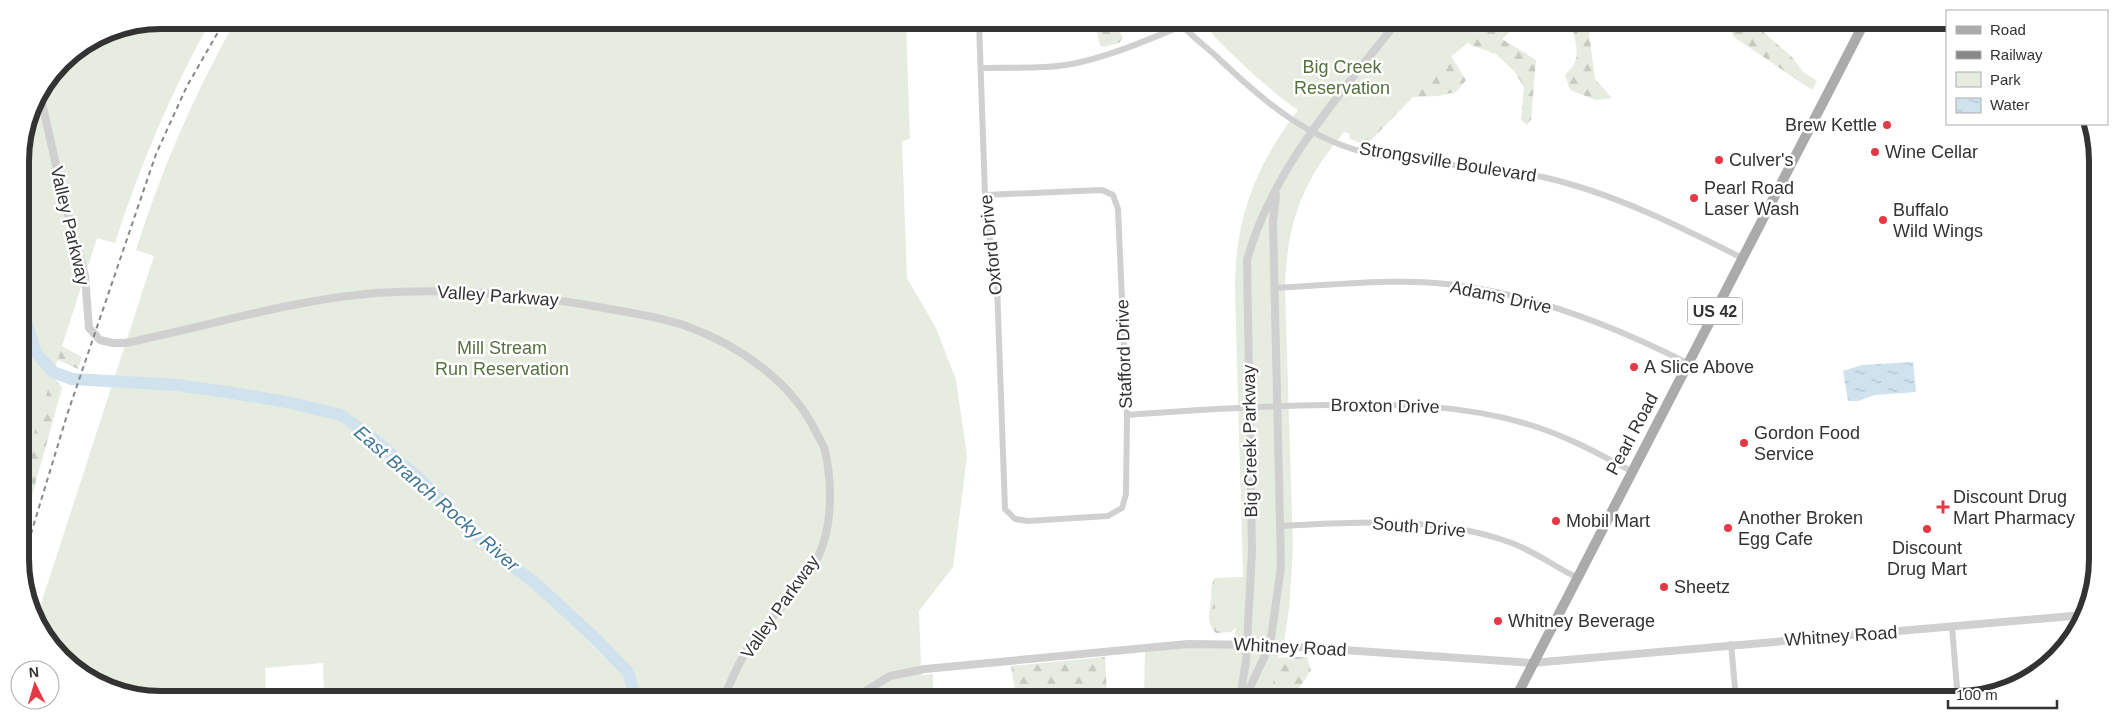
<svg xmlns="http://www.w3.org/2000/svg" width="2118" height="720" viewBox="0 0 2118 720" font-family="Arial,sans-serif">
	<defs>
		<pattern id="forest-firs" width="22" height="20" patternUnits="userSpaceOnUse" patternTransform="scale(1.25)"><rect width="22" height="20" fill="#e6ecdf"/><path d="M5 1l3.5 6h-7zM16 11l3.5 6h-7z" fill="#c6cbc0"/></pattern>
		<pattern id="water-ripples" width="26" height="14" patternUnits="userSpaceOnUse" patternTransform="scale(1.25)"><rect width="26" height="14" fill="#cfe2ee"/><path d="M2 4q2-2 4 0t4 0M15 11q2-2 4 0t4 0" fill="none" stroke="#b2c2cd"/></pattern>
	</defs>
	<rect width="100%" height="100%" fill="#fff"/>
	<!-- forest -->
	<path fill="url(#forest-firs)" d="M 1095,23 L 1115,23 L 1123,38 L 1119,43 L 1103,47 L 1100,45 Z
		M 1446,23 L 1522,24 L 1517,25 L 1502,39 L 1536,60 L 1531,119 L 1527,125 L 1521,120 L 1524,87 L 1514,71 L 1496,54 L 1471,45 Z
		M 1562,24 L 1588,24 L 1595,79 L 1612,98 L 1596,100 L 1570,90 L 1565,75 C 1581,59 1577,54 1574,33 Z
		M 1729,24 L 1754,24 L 1792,57 L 1803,72 L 1817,81 L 1812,90 L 1734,37 L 1730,30 Z
		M 1446,48 L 1466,80 L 1456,92 L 1438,96 L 1413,97 L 1371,140 L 1361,143 L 1350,139 L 1348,124 Z
		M 31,107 L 54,342 L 82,357 L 78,369 L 51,357 L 36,353 L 62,388 L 22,532 L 20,152 Z
		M 1214,579 L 1240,624 L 1231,632 L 1216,633 C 1205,622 1210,613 1211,599 C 1212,592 1210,586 1214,579 Z
		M 1105,657 L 1107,698 L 1016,697 L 1011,666 Z
		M 1293,657 L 1307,657 L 1311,670 L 1293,698 L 1254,698 L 1273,658 Z
		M 933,674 L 933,694 L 940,697 L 869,697 L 916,676 Z"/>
	<!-- green -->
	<path fill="#e6ecdf" d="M 161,20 L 211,20 C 171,92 140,165 115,243 L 97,238 L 22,470 L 20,152 L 31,107 L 62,61 L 107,31 Z
		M 236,20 L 906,22 L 910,139 L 902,141 L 907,278 L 936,328 L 956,380 L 967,456 L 953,567 L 919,611 L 922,697 L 324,696 L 323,663 L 265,668 L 266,695 L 124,695 L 55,652 L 37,616 L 154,256 L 136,250 C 163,166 193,97 236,20 Z
		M 1211,23 L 1492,24 L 1440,65 L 1395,108 L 1368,139 L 1344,132 C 1302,182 1287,222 1285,288 L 1293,549 L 1289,609 L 1284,642 L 1283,649 L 1280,649 L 1270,698 L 1144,698 L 1145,648 L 1233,645 L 1237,622 L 1230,630 L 1216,631 L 1214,578 L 1243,577 L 1235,290 C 1235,217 1255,167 1298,110 C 1266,88 1240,62 1213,35 L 1211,29 Z"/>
	<!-- water -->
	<path fill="url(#water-ripples)" d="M 21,213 L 30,229 L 29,276 L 30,313 L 36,353 L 21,327 Z
		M 1913,362 L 1916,392 L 1875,395 L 1858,401 L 1848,401 L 1843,371 L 1862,365 Z"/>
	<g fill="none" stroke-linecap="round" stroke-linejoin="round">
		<!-- river -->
		<path stroke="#cfe2ee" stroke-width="12" d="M 21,307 L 36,353 L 53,372 L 72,379 L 177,385 L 227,392 L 287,402 L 341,415 L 373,438 L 421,480 L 492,551 L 534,582 L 596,639 L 628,672 L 635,696"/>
		<!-- minor -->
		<path stroke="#d0d0d0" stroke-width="6" d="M 979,22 L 985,195 L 988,234 L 996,256 L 1005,509 L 1015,519 L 1028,521 L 1108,516 L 1122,508 L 1126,494 L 1127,415 L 1118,209 L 1113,195 L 1102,190 L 985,195
			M 1180,23 C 1190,35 1204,45 1216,56 C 1260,98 1305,138 1367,153 C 1425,167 1487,164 1547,178 C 1615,194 1679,226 1742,258
			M 981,68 C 1014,67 1048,70 1081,62 C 1116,54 1149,39 1182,26
			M 1274,288 C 1338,285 1405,276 1469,287 C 1545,299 1618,328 1687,363
			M 1127,415 C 1194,410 1261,406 1328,405 C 1397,404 1460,404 1527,424 C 1565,435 1597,453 1631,471
			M 1281,526 C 1357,522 1436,516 1509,542 C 1532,550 1554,566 1576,577
			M 1952,627 L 1958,700
			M 1731,644 L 1736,699"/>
		<!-- tertiary -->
		<path stroke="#d0d0d0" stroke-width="8" d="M 40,94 L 63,196 L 85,276 L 89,328 L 100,340 L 113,343 L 125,343 C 209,326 290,300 376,293 C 453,288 528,294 604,308 C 631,313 661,317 686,326 C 739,345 791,381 816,432 C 819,438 824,445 825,451 C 831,477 832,508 826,534 C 815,582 772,611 747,650 C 738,664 731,681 724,697
			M 856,697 L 890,676 L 925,669 L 1188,644 L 1270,645 L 1532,663 L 2084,615
			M 1240,698 L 1246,661 L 1252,551 L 1247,260 C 1272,169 1339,96 1396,23
			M 1245,698 L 1270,645 L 1281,567 L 1273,222 L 1276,195"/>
		<!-- primary -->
		<path stroke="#ababab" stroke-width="10" d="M 1515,699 L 1863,25"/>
		<!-- rail -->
		<path stroke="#888" stroke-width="2" stroke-dasharray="5 4" stroke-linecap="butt" d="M 23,560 L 67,415 L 156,154 L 187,86 L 225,20"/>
	</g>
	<!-- markers -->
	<g fill="#e63946" stroke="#fff" stroke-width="2">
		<circle cx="1887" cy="125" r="5"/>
		<circle cx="1875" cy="152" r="5"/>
		<circle cx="1719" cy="160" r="5"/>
		<circle cx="1694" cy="198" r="5"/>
		<circle cx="1883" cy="220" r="5"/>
		<circle cx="1634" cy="367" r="5"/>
		<circle cx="1744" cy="443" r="5"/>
		<path d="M1940.5 499.5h5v5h5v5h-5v5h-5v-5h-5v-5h5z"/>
		<circle cx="1556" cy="521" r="5"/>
		<circle cx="1728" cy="528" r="5"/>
		<circle cx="1927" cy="529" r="5"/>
		<circle cx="1664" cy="587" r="5"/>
		<circle cx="1498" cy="621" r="5"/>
	</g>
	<g text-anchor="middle" stroke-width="5" stroke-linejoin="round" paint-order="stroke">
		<!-- shield labels -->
		<rect fill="#fff" stroke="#707070" stroke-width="1" x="1687.5" y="297.5" width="55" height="27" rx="4"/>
		<g font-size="16" font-weight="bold" fill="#333">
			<text x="1715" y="317">US 42</text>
		</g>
		<!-- park labels -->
		<g font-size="18" fill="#56703f" stroke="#fff">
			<text x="1342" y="73">Big Creek<tspan x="1342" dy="21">Reservation</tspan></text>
			<text x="502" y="354">Mill Stream<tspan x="502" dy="21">Run Reservation</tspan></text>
		</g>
		<!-- poi labels -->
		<g font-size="18" fill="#333" stroke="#fff" text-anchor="start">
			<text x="1877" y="131" text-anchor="end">Brew Kettle</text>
			<text x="1885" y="158">Wine Cellar</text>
			<text x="1729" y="166">Culver's</text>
			<text x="1704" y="194">Pearl Road<tspan x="1704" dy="21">Laser Wash</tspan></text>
			<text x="1893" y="216">Buffalo<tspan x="1893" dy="21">Wild Wings</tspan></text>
			<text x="1644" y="373">A Slice Above</text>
			<text x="1754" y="439">Gordon Food<tspan x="1754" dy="21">Service</tspan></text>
			<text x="1953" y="503">Discount Drug<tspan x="1953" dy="21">Mart Pharmacy</tspan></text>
			<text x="1738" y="524">Another Broken<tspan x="1738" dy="21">Egg Cafe</tspan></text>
			<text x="1566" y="527">Mobil Mart</text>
			<text x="1927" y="554" text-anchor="middle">Discount<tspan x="1927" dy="21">Drug Mart</tspan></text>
			<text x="1674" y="593">Sheetz</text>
			<text x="1508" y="627">Whitney Beverage</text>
		</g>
		<!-- street labels -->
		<g font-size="18" fill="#333" stroke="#fff">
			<text transform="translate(1448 162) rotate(9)" y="6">Strongsville Boulevard</text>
			<text transform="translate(70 226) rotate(77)" y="6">Valley Parkway</text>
			<text transform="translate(991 245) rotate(-96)" y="6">Oxford Drive</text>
			<text transform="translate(498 296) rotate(4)" y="6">Valley Parkway</text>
			<text transform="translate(1501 297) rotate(12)" y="6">Adams Drive</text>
			<text transform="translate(1124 354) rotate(-92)" y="6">Stafford Drive</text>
			<text transform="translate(1385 406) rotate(1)" y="6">Broxton Drive</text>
			<text transform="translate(1632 434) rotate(-62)" y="6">Pearl Road</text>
			<text transform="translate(1250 441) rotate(-91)" y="6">Big Creek Parkway</text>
			<text transform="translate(1419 527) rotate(5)" y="6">South Drive</text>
			<text transform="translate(780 607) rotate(-55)" y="6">Valley Parkway</text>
			<text transform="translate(1841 636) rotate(-4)" y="6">Whitney Road</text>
			<text transform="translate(1290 647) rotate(3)" y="6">Whitney Road</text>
		</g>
		<!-- water labels -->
		<g font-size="19" font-style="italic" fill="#3f7597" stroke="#fff">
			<text transform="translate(437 498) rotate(41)" y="7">East Branch Rocky River</text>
		</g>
	</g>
	<!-- crop -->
	<path d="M0 0H2118V720H0ZM161 29H1957A132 132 0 0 1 2089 161V559A132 132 0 0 1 1957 691H161A132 132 0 0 1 29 559V161A132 132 0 0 1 161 29Z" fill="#fff" fill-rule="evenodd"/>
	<path fill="none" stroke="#333" stroke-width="6" d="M161 29H1957A132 132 0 0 1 2089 161V559A132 132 0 0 1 1957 691H161A132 132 0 0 1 29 559V161A132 132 0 0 1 161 29Z"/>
	<!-- legend -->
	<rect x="1946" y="10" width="162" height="115" fill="#ffffff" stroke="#adadad"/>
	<rect x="1956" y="26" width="25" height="8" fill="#ababab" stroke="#adadad"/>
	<text x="1990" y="35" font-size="15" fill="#333333">Road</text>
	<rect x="1956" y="51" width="25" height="8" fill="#888888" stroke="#adadad"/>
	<text x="1990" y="60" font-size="15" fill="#333333">Railway</text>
	<rect x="1956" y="72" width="25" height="15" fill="#e6ecdf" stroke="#adadad"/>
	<text x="1990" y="85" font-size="15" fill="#333333">Park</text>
	<rect x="1956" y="98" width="25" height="15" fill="url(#water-ripples)" stroke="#adadad"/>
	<text x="1990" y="110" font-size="15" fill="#333333">Water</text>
	<!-- north arrow -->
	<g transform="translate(35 685) rotate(355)"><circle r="24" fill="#ffffff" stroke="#adadad"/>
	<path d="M0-4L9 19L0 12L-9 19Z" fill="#e63946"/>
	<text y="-8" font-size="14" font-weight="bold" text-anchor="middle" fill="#333333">N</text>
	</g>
	<!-- scale -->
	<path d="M1948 700v8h109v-8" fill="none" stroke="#333333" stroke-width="2.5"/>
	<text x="1956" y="700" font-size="15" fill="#333333" stroke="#ffffff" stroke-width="4" paint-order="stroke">100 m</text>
</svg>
